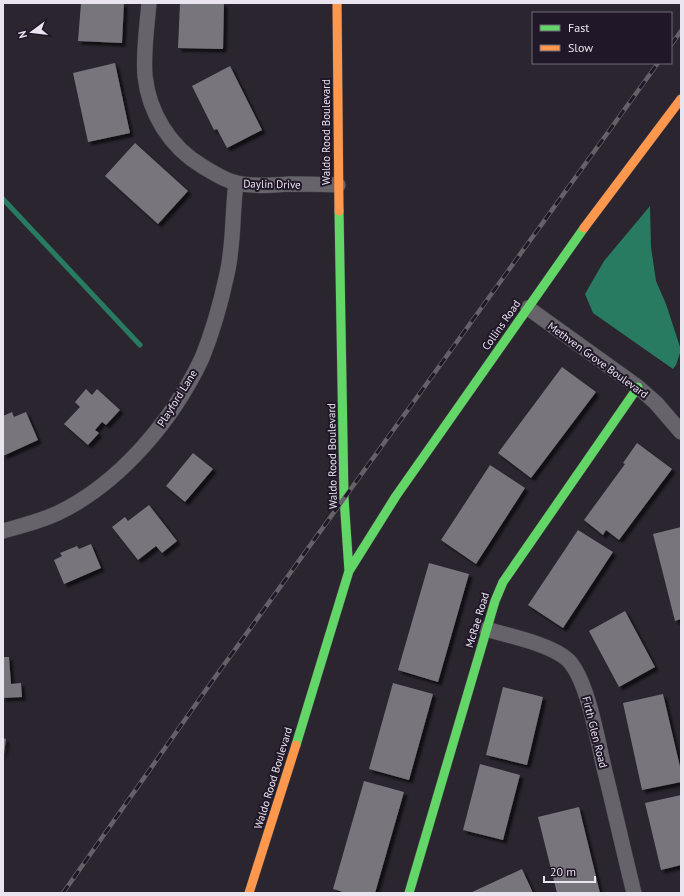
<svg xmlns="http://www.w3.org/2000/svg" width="684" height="896" viewBox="0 0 684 896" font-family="'PT Sans',sans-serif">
	<defs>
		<filter id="shadow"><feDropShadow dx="3.5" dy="3.5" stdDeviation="1" flood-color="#0009"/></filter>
	</defs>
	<rect width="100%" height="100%" fill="#2a252e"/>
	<!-- water -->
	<path fill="#287b61" d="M 650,206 L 651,247 L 656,281 L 666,304 L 681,350 L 676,365 L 673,369 L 593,313 L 585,294 L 604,261 Z"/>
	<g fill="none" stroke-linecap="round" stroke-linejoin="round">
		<!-- stream -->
		<path stroke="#287b61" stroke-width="5" d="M 3,199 L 140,345"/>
	</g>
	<!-- building -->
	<path fill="#79757d" filter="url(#shadow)" d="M 81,3 L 124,3 L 122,43 L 78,41 Z
		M 180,3 L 224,3 L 223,49 L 178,48 Z
		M 115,63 L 130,133 L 88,142 L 73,73 Z
		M 230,66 L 262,130 L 227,148 L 217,129 L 214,130 L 192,86 Z
		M 135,143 L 188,191 L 158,224 L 105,176 Z
		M 562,367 L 596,392 L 531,478 L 498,453 Z
		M 86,389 L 92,395 L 97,389 L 120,410 L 106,425 L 102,422 L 95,430 L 99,433 L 88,445 L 64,424 L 80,407 L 75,402 Z
		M 12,412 L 14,417 L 26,412 L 38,440 L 3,456 L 3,416 Z
		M 637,443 L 672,469 L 619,540 L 606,530 L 603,535 L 584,520 L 625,464 L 623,463 Z
		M 193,453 L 213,469 L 185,502 L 166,486 Z
		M 490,465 L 525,488 L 476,564 L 441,540 Z
		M 149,505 L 177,541 L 162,553 L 156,546 L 138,560 L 112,527 L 125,517 L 128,521 Z
		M 681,527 L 681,619 L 675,621 L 653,534 Z
		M 578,530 L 613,552 L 563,628 L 528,605 Z
		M 91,544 L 101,568 L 64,584 L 54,560 L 62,556 L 60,553 L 77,546 L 79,549 Z
		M 429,563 L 469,574 L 438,682 L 398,670 Z
		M 625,611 L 655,667 L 619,687 L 589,631 Z
		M 3,657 L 9,657 L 11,684 L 21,683 L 22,697 L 3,698 Z
		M 393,683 L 433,694 L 409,780 L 369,769 Z
		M 503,687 L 543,697 L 527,765 L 486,755 Z
		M 663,694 L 681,771 L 681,782 L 642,790 L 623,703 Z
		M 3,738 L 6,739 L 4,754 L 3,754 Z
		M 480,764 L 520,775 L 503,840 L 463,830 Z
		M 364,781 L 404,792 L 375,893 L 346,893 L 333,889 Z
		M 681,795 L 681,865 L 661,870 L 645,803 Z
		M 579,807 L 600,893 L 557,893 L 538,817 Z
		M 522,869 L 533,893 L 470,893 Z"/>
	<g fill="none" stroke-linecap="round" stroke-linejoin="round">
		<defs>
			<path id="street" d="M 149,3 C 147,27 143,52 145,76 C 149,113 170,147 202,166 C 212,172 225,181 237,183 C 254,187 272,185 289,184 C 306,184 322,184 338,185
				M 528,308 L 638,387 L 656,403 L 681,432
				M 3,531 C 21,526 41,521 58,513 C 120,483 173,420 202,358 C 213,331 221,302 227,274 C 234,244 232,213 236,183
				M 486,629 C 509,636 551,644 568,660 C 588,680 598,743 605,772 C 615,812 624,853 634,893"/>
			<path id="fast" d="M 349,571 L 396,496 L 584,228
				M 296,745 L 349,571 L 344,498 L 339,211
				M 409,893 L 495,601 L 503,582 L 638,387"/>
			<path id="slow" d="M 337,3 L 339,211
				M 584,228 L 681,99
				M 249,893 L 296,745"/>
		</defs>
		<!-- street casing -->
		<use href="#street" stroke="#464249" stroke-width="16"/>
		<!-- fast casing -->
		<use href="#fast" stroke="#464249" stroke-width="10"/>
		<!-- slow casing -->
		<use href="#slow" stroke="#464249" stroke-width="10"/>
		<!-- street -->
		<use href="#street" stroke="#66636a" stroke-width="15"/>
		<!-- fast -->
		<use href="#fast" stroke="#63d668" stroke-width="9"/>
		<!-- slow -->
		<use href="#slow" stroke="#ff974d" stroke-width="9"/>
		<defs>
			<path id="rail" d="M 671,45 L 681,31
				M 63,893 L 208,687 L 658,63"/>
		</defs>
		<!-- rail casing -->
		<use href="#rail" stroke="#666168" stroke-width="4.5"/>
		<!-- rail -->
		<use href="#rail" stroke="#201728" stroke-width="3" stroke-dasharray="9" stroke-linecap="butt"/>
	</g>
	<g text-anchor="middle" stroke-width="4" stroke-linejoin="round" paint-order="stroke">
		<!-- street labels -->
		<g font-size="11" fill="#eae4ef" stroke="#201728">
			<text transform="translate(326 132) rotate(-90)" y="4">Waldo Rood Boulevard</text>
			<text transform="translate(272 184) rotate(1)" y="4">Daylin Drive</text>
			<text transform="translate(501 325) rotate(-55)" y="4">Collins Road</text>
			<text transform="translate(598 360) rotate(36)" y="4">Methven Grove Boulevard</text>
			<text transform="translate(177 398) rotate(-58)" y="4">Playford Lane</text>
			<text transform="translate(332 456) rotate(-91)" y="4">Waldo Rood Boulevard</text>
			<text transform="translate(477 620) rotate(-73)" y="4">McRae Road</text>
			<text transform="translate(595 732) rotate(76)" y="4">Firth Glen Road</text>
			<text transform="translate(273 778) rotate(-73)" y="4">Waldo Rood Boulevard</text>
		</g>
	</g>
	<!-- border -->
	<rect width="684" height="896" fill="none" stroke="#eae4ef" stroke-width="8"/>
	<!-- legend -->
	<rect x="532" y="12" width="140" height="52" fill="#201728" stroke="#716978"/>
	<rect x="540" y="25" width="20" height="6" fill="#63d668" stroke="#716978"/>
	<text x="568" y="32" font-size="12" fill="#eae4ef">Fast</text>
	<rect x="540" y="45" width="20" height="6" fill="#ff974d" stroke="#716978"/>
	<text x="568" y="52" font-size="12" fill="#eae4ef">Slow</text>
	<!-- north arrow -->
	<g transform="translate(32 32) rotate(255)" stroke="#201728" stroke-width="3" paint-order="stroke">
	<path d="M0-3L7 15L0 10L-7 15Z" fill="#eae4ef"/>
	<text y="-6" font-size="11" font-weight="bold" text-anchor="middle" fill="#eae4ef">N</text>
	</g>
	<!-- scale -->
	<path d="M544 876v6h51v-6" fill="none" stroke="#eae4ef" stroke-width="2"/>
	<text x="550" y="876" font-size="12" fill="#eae4ef" stroke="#201728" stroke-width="3" paint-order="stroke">20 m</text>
</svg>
